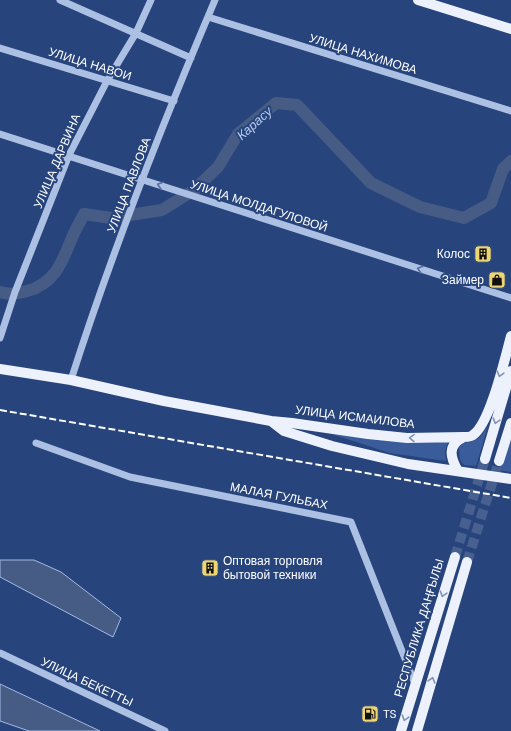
<svg xmlns="http://www.w3.org/2000/svg" width="511" height="731" viewBox="0 0 511 731" font-family="'DM Sans',sans-serif">
	<rect width="100%" height="100%" fill="#27447c"/>
	<!-- green -->
	<path fill="#3b5c9a" d="M 304,425 L 448,442 L 445,451 L 446,461 L 390,453 Z
		M 511,425 L 511,472 L 498,470 Z
		M 488,426 L 476,466 L 464,465 L 460,460 L 459,448 L 463,443 C 478,441 480,438 488,426 Z"/>
	<!-- water -->
	<path fill="#475c85" stroke="#a1bae5" d="M 0,560 L 34,560 L 61,572 L 121,618 L 113,637 L 0,577 Z
		M 0,684 L 100,731 L 29,731 L 0,721 Z"/>
	<g fill="none" stroke-linecap="round" stroke-linejoin="round">
		<!-- river -->
		<path stroke="#475c85" stroke-width="12" d="M 0,292 C 12,295 16,294 27,291 C 57,283 63,259 74,233 C 77,227 81,220 84,214 L 111,218 L 162,210 L 194,190 L 218,167 L 238,134 L 276,103 L 297,105 L 371,183 L 420,207 L 464,218 L 491,203 L 503,169 L 511,161"/>
		<!-- major-tunnel -->
		<path stroke="#476090" stroke-width="10" stroke-dasharray="10 5" stroke-linecap="butt" d="M 455,557 L 485,459
			M 467,562 L 499,461"/>
		<!-- minor -->
		<path stroke="#acc0e4" stroke-width="7" d="M 60,0 L 191,58
			M 208,17 L 511,111
			M 0,48 L 174,101
			M 0,134 L 511,298
			M 0,338 L 15,292 L 69,155 L 107,81 L 136,33 L 151,0
			M 71,380 C 112,251 162,125 215,0
			M 36,443 L 130,477 L 351,522 L 415,684
			M 0,653 L 165,731"/>
		<!-- major -->
		<path stroke="#ecf1fc" stroke-width="10" d="M 418,0 L 511,29
			M 0,369 L 71,380 L 164,401 L 271,421 L 292,423 L 368,434 L 407,438 L 464,437 C 468,437 471,437 473,435 C 490,424 505,358 511,336
			M 271,421 L 284,431 L 332,446 L 408,464 L 511,479
			M 485,459 L 511,371
			M 499,461 L 511,423
			M 458,471 C 450,457 447,445 464,437
			M 401,731 L 455,557
			M 417,731 L 467,562"/>
		<!-- rail -->
		<path stroke="#fff" stroke-width="2" stroke-dasharray="7 3" stroke-linecap="butt" d="M 0,410 L 511,498"/>
	</g>
	<!-- one-way arrows -->
	<defs><path id="oneway-chevron" d="M-2-3.5L2.5 0L-2 3.5" fill="none" stroke-width="1.6" stroke-linecap="round" stroke-linejoin="round"/></defs>
	<g stroke="#566fa0">
		<use href="#oneway-chevron" transform="translate(160 185) rotate(-162)"/>
		<use href="#oneway-chevron" transform="translate(420 269) rotate(-162)"/>
	</g>
	<g stroke="#8092b6">
		<use href="#oneway-chevron" transform="translate(500 374) rotate(106)"/>
		<use href="#oneway-chevron" transform="translate(496 421) rotate(107)"/>
		<use href="#oneway-chevron" transform="translate(412 438) rotate(-179)"/>
		<use href="#oneway-chevron" transform="translate(443 594) rotate(107)"/>
		<use href="#oneway-chevron" transform="translate(432 680) rotate(-74)"/>
		<use href="#oneway-chevron" transform="translate(405 718) rotate(107)"/>
	</g>
	<!-- icons -->
	<defs>
		<symbol id="building-square" viewBox="-11 -11 22 22"><rect x="-9" y="-9" width="18" height="18" rx="4" fill="#ecd572" stroke="#27447c"/><path d="M-4-6H4V6H1V3H-1V6H-4ZM-2.5-4.3h1.7v1.8h-1.7ZM.8-4.3h1.7v1.8H.8ZM-2.5-1h1.7V.8h-1.7ZM.8-1h1.7V.8H.8Z" fill="#111"/></symbol>
		<symbol id="shop-square" viewBox="-11 -11 22 22"><rect x="-9" y="-9" width="18" height="18" rx="4" fill="#ecd572" stroke="#27447c"/><path d="M-5-2.5h2.3a2.7 3.5 0 0 1 5.4 0H5L5.5 6h-11ZM-1.5-2.5h3a1.5 2.3 0 0 0-3 0Z" fill="#111"/></symbol>
		<symbol id="fuel-square" viewBox="-11 -11 22 22"><rect x="-9" y="-9" width="18" height="18" rx="4" fill="#ecd572" stroke="#27447c"/><path d="M-5.5-6h7V0h2V4h1.3V-2.5L3-4.5l.8-.8L6-3V5H2.5V1h-1V6h-7ZM-4.2-4.7v3.2H.2V-4.7Z" fill="#111"/></symbol>
	</defs>
	<g fill-rule="evenodd">
		<use href="#building-square" x="473" y="244" width="20" height="20"/>
		<use href="#shop-square" x="487" y="270" width="20" height="20"/>
		<use href="#building-square" x="200" y="558" width="20" height="20"/>
		<use href="#fuel-square" x="360" y="704" width="20" height="20"/>
	</g>
	<g text-anchor="middle" stroke-width="4" stroke-linejoin="round" paint-order="stroke">
		<!-- street labels -->
		<g font-size="12" fill="#fff" stroke="#27447c">
			<text transform="translate(363 54) rotate(17)" y="4">УЛИЦА НАХИМОВА</text>
			<text transform="translate(90 64) rotate(17)" y="4">УЛИЦА НАВОИ</text>
			<text transform="translate(57 161) rotate(-67)" y="4">УЛИЦА ДАРВИНА</text>
			<text transform="translate(129 185) rotate(-69)" y="4">УЛИЦА ПАВЛОВА</text>
			<text transform="translate(259 206) rotate(18)" y="4">УЛИЦА МОЛДАГУЛОВОЙ</text>
			<text transform="translate(355 417) rotate(7)" y="4">УЛИЦА ИСМАИЛОВА</text>
			<text transform="translate(279 496) rotate(11)" y="4">МАЛАЯ ГУЛЬБАХ</text>
			<text transform="translate(419 628) rotate(-73)" y="4">РЕСПУБЛИКА ДАҢҒЫЛЫ</text>
			<text transform="translate(87 682) rotate(25)" y="4">УЛИЦА БЕКЕТТЫ</text>
		</g>
		<!-- poi labels -->
		<g font-size="12" fill="#fff" stroke="#27447c" text-anchor="end">
			<text x="470" y="258">Колос</text>
			<text x="484" y="284">Займер</text>
			<text x="223" y="565" text-anchor="start">Оптовая торговля<tspan x="223" dy="14">бытовой техники</tspan></text>
			<text x="383" y="718" text-anchor="start">TS</text>
		</g>
		<!-- water labels -->
		<g font-size="13" font-style="italic" fill="#b7caec" stroke="#27447c">
			<text transform="translate(254 123) rotate(-42)" y="5">Карасу</text>
		</g>
	</g>
</svg>
